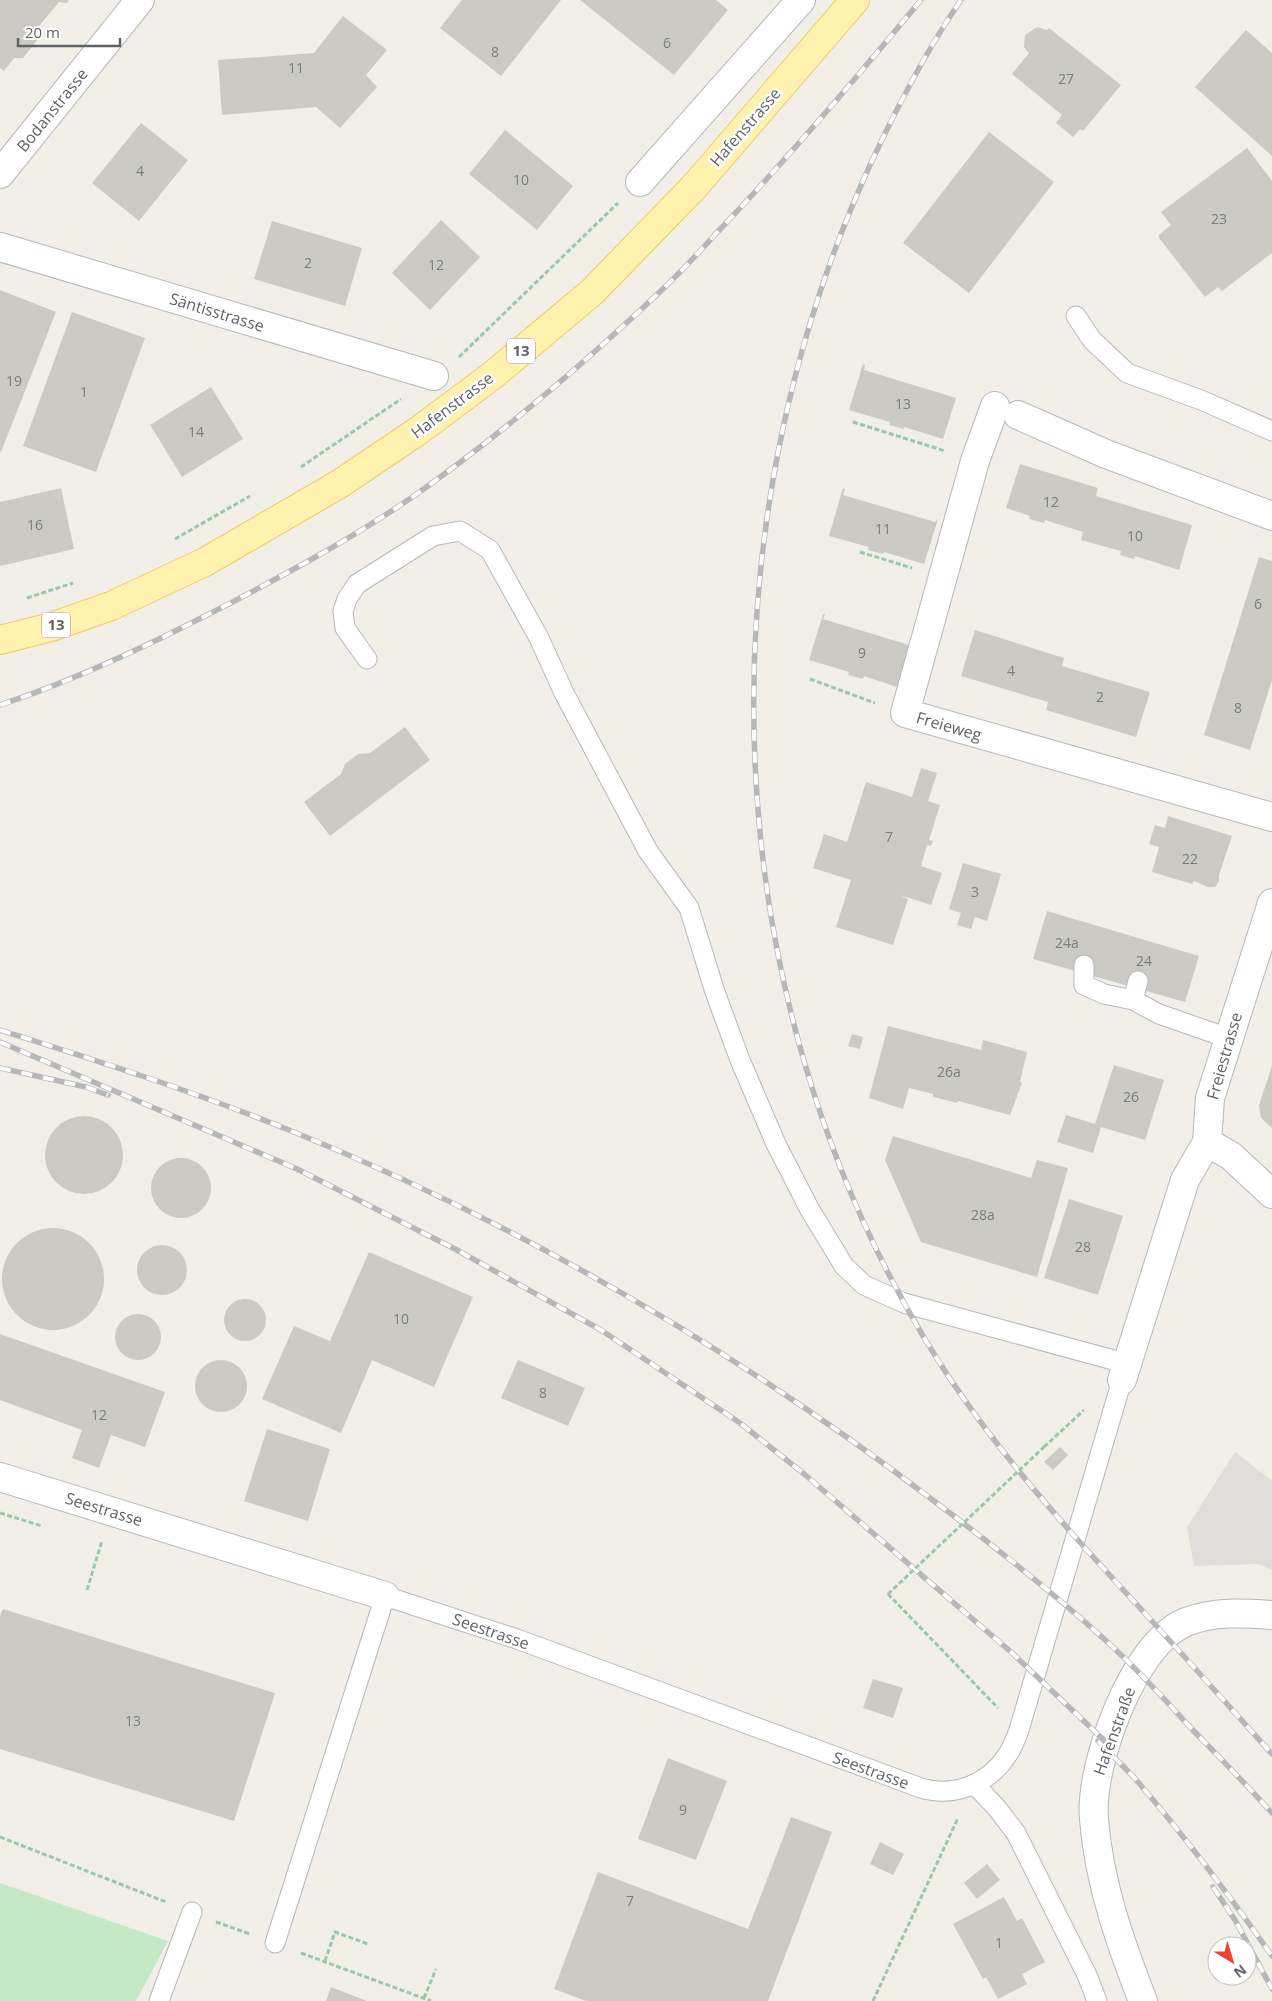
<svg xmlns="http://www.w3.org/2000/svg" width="1272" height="2001" viewBox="0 0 1272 2001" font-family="'Open Sans',sans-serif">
	<rect width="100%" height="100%" fill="#f1efe8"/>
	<!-- industrial -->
	<path fill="#e0deda" d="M 1235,1452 L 1272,1481 L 1272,1570 L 1258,1564 L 1194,1566 L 1187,1527 Z"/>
	<!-- green -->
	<path fill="#c5e8c5" d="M 0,1883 L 168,1941 L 136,2001 L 0,2001 Z"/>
	<!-- building -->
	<path fill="#cccac5" d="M 0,0 L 69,0 L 67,3 L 59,2 L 35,31 L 38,39 L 23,58 L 14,58 L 4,71 L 0,68 Z
		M 462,0 L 561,0 L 501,76 L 440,28 Z
		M 580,0 L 716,0 L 728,10 L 674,75 Z
		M 343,16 L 387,50 L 366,75 L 377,87 L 340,128 L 316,107 L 222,115 L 218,60 L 314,53 Z
		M 1037,27 L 1047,30 L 1049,28 L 1121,85 L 1083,131 L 1080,129 L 1073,137 L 1056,123 L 1062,115 L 1012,74 L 1029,53 L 1024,47 L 1025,35 Z
		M 1246,30 L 1272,53 L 1272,156 L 1195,87 Z
		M 141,123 L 188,160 L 139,221 L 92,183 Z
		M 505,130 L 573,186 L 537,230 L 469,174 Z
		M 989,132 L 1054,182 L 969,293 L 903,243 Z
		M 1247,148 L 1272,181 L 1272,253 L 1222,291 L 1218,287 L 1205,297 L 1159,238 L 1159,235 L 1171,225 L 1161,212 Z
		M 441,220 L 480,257 L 430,310 L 392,273 Z
		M 272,221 L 362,248 L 345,306 L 254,279 Z
		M 0,290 L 56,312 L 1,452 L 0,451 Z
		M 72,312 L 145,338 L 96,472 L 23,446 Z
		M 863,364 L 865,365 L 864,370 L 956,398 L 943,439 L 904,427 L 904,429 L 889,425 L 890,422 L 849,410 Z
		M 211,387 L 243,439 L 182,477 L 150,425 Z
		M 1020,464 L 1098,488 L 1096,496 L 1192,525 L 1179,570 L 1135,556 L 1134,559 L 1120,555 L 1121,551 L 1081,540 L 1083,532 L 1045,520 L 1044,523 L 1029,519 L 1030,516 L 1006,508 Z
		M 61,488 L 74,549 L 0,566 L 0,502 Z
		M 843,488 L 845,489 L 843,495 L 935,522 L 938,519 L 924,564 L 884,552 L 883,554 L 868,550 L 869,547 L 829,536 Z
		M 1259,557 L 1272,561 L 1272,680 L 1250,750 L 1204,735 Z
		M 823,614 L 825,614 L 823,619 L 916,647 L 903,689 L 864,676 L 863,679 L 848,675 L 849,672 L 809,660 Z
		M 975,630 L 1064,658 L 1062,666 L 1150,692 L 1136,737 L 1046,710 L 1048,702 L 961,676 Z
		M 405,727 L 430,760 L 330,836 L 304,802 L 341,774 L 345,764 L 358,754 L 370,753 Z
		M 921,768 L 937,773 L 928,801 L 940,805 L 929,840 L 933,841 L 931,846 L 927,845 L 921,866 L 942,873 L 931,905 L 900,895 L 908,899 L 893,945 L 836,927 L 851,880 L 813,868 L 824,834 L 847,842 L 866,782 L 912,797 Z
		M 1168,816 L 1232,836 L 1219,875 L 1219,881 L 1215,887 L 1208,887 L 1194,881 L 1192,884 L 1152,872 L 1159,847 L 1149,844 L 1155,825 L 1165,828 Z
		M 963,863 L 1001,874 L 987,921 L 975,917 L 971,929 L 957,925 L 961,913 L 949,909 Z
		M 1047,911 L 1199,956 L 1185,1002 L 1033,959 Z
		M 888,1026 L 981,1050 L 983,1040 L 1027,1052 L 1020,1082 L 1022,1083 L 1010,1115 L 958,1101 L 957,1103 L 933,1097 L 933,1094 L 909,1088 L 903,1109 L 869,1098 Z
		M 852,1034 L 863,1037 L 860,1049 L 848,1046 Z
		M 1114,1065 L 1164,1080 L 1145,1140 L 1101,1127 L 1093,1153 L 1057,1142 L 1066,1115 L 1095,1124 Z
		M 1272,1066 L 1272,1128 L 1261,1118 L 1259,1105 Z
		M45 1155a39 39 0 1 1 78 0a39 39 0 1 1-78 0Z
		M 893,1136 L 1031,1178 L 1037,1160 L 1068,1168 L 1037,1277 L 921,1242 L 885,1160 Z
		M151 1188a30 30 0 1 1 60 0a30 30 0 1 1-60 0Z
		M 1069,1199 L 1123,1216 L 1098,1295 L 1044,1278 Z
		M2 1279a51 51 0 1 1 102 0a51 51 0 1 1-102 0Z
		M137 1270a25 25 0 1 1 50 0a25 25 0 1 1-50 0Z
		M 369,1252 L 473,1297 L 434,1387 L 372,1360 L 341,1433 L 262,1399 L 294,1326 L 330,1341 Z
		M224 1320a21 21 0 1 1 42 0a21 21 0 1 1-42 0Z
		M115 1337a23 23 0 1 1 46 0a23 23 0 1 1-46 0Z
		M 0,1334 L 165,1392 L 145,1447 L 111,1435 L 99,1468 L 72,1458 L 82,1430 L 0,1400 Z
		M195 1386a26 26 0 1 1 52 0a26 26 0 1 1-52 0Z
		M 518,1360 L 585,1388 L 568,1426 L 501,1398 Z
		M 267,1429 L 330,1449 L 308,1521 L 244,1501 Z
		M 1060,1447 L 1068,1455 L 1053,1470 L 1044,1462 Z
		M 3,1609 L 275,1693 L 234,1821 L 0,1749 L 0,1616 Z
		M 873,1679 L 903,1688 L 893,1718 L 863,1708 Z
		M 668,1758 L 727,1781 L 696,1860 L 638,1839 Z
		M 791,1817 L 832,1832 L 768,2001 L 586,2001 L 554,1989 L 598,1872 L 748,1929 Z
		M 880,1842 L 904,1854 L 893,1875 L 870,1864 Z
		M 987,1864 L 1000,1880 L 977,1899 L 964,1883 Z
		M 1004,1897 L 1017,1921 L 1022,1918 L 1045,1962 L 1022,1974 L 1027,1984 L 998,1999 L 986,1977 L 983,1979 L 953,1924 Z
		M 331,1987 L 367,2001 L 326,2001 Z"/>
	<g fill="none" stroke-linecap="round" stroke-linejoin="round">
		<defs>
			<path id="service" d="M 1076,316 L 1092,340 L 1127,373 L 1201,400 L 1272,431
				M 367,659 L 345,628 L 343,611 L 347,599 L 357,584 L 433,536 L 460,531 L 490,550 L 539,638 L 564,693 L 648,851 L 689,908 L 715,992 L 740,1060 L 776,1144 L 810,1210 L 844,1266 L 864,1285 L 904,1303 L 1128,1364
				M 1084,965 L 1084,985 L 1104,994 L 1133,1000
				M 1138,981 L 1133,1000 L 1159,1014 L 1228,1038
				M 974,1784 L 996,1807 L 1016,1833 L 1087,1975 L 1097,2001
				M 275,1943 L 385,1596 L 517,1639 L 921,1788 C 954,1798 989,1784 1008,1754 C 1013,1747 1016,1738 1019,1730 L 1122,1380
				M 159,2001 L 192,1912"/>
			<path id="minor" d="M 0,174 L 140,0
				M 640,182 L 801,0
				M 0,247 L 434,376
				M 995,406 L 975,461 L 905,713 L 1272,817
				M 1018,415 L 1106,454 L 1272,516
				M 1207,1142 L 1231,1156 L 1272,1194
				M 1122,1380 L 1185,1180 L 1207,1142 L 1210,1098 L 1272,903
				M 0,1477 L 385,1596
				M 1143,2001 C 1120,1942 1099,1883 1094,1819 C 1089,1767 1133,1643 1186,1622 C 1214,1611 1243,1613 1272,1615"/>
			<path id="primary" d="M 0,640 L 51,627 L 111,606 L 205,562 L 341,483 L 418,431 L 493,375 L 592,292 L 694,187 L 855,0"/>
		</defs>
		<!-- service casing -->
		<use href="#service" stroke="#b5b8bc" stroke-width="21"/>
		<!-- minor casing -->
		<use href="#minor" stroke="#b5b8bc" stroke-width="30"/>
		<!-- primary casing -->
		<use href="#primary" stroke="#f2c960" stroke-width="30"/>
		<!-- path -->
		<path stroke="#9cc7a9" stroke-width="3" stroke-dasharray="5 2.5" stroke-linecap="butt" d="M 459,357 L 618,203
			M 853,422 L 945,451
			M 301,467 L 401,399
			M 175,539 L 250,496
			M 860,552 L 912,568
			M 27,598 L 73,583
			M 810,679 L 875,703
			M 1044,1447 L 1084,1410
			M 0,1513 L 42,1526
			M 87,1590 L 102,1541
			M 888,1594 L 998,1708
			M 0,1837 L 166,1902
			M 216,1922 L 250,1934
			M 301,1953 L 431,2001
			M 325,1961 L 335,1932 L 368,1944
			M 424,1998 L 436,1969
			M 873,2001 L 958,1818"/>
		<!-- service -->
		<use href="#service" stroke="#fff" stroke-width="19"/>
		<!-- minor -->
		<use href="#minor" stroke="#fff" stroke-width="28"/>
		<!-- primary -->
		<use href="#primary" stroke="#fff2af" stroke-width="28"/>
		<defs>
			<path id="rail" d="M 961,0 C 926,51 897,107 871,163 C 700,535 714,989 926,1341 C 986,1440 1062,1524 1140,1608 C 1185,1657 1228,1705 1272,1754
				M 0,705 C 73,681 143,648 211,613 C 279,578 348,541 411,498 C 501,435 585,363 665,287 C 687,266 706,244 727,222 C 794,151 858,76 921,0
				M 0,1030 C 99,1061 198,1093 294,1132 C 524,1226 741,1354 938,1504 C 995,1547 1050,1590 1103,1638 C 1133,1665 1161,1695 1188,1725 C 1216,1754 1245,1783 1272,1813
				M 0,1042 L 297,1169 L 455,1249 L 601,1330 L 740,1423 L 803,1473 L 1011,1652 L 1107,1743
				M 0,1068 L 86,1087 L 108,1095
				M 1098,1741 C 1111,1755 1125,1767 1138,1782 C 1185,1837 1230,1896 1272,1956
				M 1213,1887 L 1235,1920 L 1272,1989"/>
		</defs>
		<!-- rail casing -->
		<use href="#rail" stroke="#b6b7b8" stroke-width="5.5"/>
		<!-- rail -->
		<use href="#rail" stroke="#fff" stroke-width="4" stroke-dasharray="11" stroke-linecap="butt"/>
		<!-- path-bridge -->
		<path stroke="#9cc7a9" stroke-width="3" stroke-dasharray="5 2.5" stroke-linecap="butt" d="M 888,1594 L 1044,1447"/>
	</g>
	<g text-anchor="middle" stroke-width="4.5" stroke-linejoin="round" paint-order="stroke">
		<!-- number labels -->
		<g font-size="14" fill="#7a7d7f">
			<text x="667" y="48">6</text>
			<text x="495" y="57">8</text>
			<text x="296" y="73">11</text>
			<text x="1066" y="84">27</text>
			<text x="140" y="176">4</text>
			<text x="521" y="185">10</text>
			<text x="1219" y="224">23</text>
			<text x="308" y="268">2</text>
			<text x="436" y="270">12</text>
			<text x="14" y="386">19</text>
			<text x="84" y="397">1</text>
			<text x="903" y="409">13</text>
			<text x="196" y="437">14</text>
			<text x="1051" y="507">12</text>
			<text x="35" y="530">16</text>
			<text x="883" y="534">11</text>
			<text x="1135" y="541">10</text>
			<text x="1258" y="609">6</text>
			<text x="862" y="658">9</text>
			<text x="1011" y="676">4</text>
			<text x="1100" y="702">2</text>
			<text x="1238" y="713">8</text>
			<text x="889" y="842">7</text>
			<text x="1190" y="864">22</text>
			<text x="975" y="897">3</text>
			<text x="1067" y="948">24a</text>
			<text x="1144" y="966">24</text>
			<text x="949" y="1077">26a</text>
			<text x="1131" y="1102">26</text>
			<text x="983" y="1220">28a</text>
			<text x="1083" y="1252">28</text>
			<text x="401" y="1324">10</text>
			<text x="543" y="1398">8</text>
			<text x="99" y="1420">12</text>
			<text x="133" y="1726">13</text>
			<text x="683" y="1815">9</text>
			<text x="630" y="1906">7</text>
			<text x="999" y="1948">1</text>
		</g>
		<!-- shield labels -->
		<g fill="#fff" stroke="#8f9295" stroke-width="1">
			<rect x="507" y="338.5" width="28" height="25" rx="4"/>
			<rect x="42" y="612.5" width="28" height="25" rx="4"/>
		</g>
		<g font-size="15" font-weight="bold" fill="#5f6368">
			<text x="521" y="356">13</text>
			<text x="56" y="630">13</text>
		</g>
		<!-- street labels -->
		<g font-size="16" fill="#5f6368" stroke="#fff">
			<text transform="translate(52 110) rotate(-51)" y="6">Bodanstrasse</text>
			<text transform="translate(745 127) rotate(-49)" y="6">Hafenstrasse</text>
			<text transform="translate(217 312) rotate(17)" y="6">Säntisstrasse</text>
			<text transform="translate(452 405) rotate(-37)" y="6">Hafenstrasse</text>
			<text transform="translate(949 726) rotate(16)" y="6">Freieweg</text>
			<text transform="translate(1224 1056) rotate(-74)" y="6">Freiestrasse</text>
			<text transform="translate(104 1509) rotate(17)" y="6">Seestrasse</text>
			<text transform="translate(491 1631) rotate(19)" y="6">Seestrasse</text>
			<text transform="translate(1114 1731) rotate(-70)" y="6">Hafenstraße</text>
			<text transform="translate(871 1770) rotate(20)" y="6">Seestrasse</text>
		</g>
	</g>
	<!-- north arrow -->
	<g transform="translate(1232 1961) rotate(142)"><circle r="24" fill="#ffffff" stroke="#bfc1c3"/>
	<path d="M0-4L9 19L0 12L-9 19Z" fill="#ea4335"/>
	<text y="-8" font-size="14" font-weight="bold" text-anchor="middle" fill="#5f6368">N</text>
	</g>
	<!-- scale -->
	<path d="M18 38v8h102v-8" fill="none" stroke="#5f6368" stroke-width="2.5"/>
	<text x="25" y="38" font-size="15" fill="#5f6368" stroke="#ffffff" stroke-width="4" paint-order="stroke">20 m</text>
</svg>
